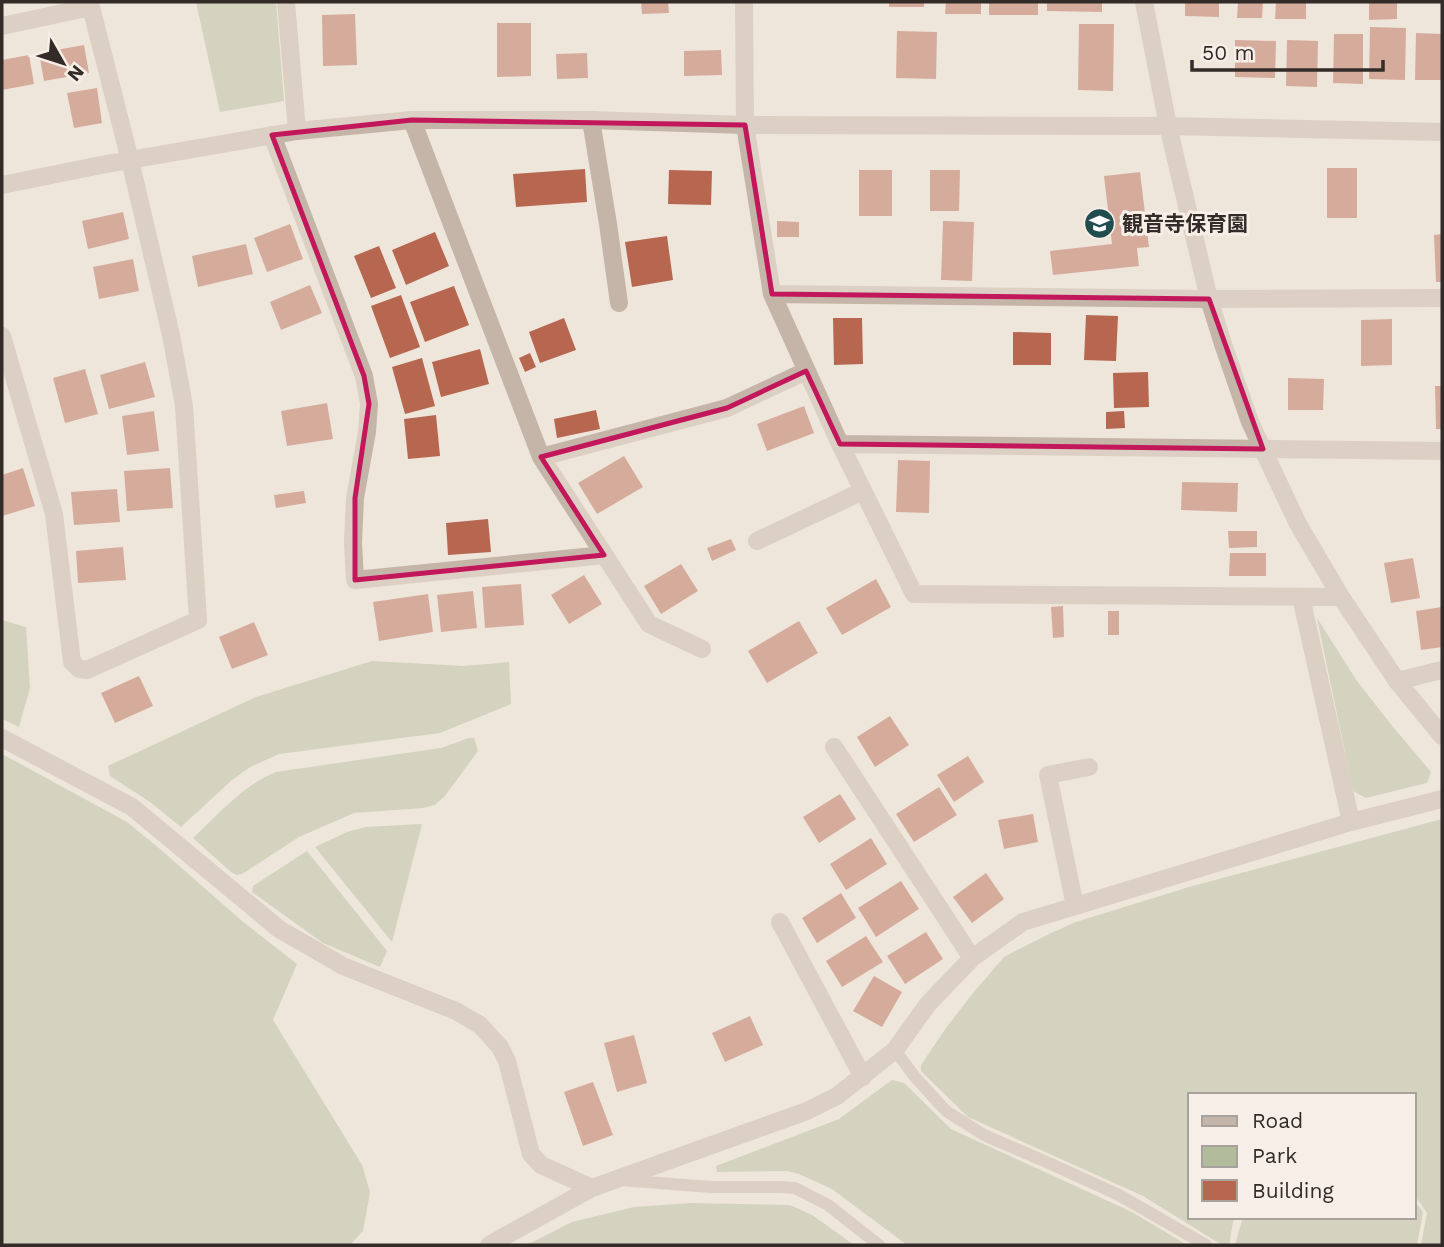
<svg xmlns="http://www.w3.org/2000/svg" width="1444" height="1247" viewBox="0 0 1444 1247" font-family="'Work Sans','Noto Sans JP',sans-serif">
	<rect width="100%" height="100%" fill="#eee5db"/>
	<!-- green -->
	<path fill="#b2bc9d" d="M 196,2 L 276,2 L 284,101 L 220,112 Z
		M 1317,618 L 1357,681 L 1389,722 L 1431,772 L 1427,783 L 1366,798 L 1353,791 Z
		M 2,620 L 26,627 L 30,688 L 19,727 L 2,719 Z
		M 372,661 L 464,666 L 509,662 L 511,704 L 440,733 L 279,754 L 250,767 L 232,780 L 181,827 L 150,802 L 110,776 L 108,766 L 256,697 Z
		M 469,738 L 474,738 L 478,751 L 445,796 L 435,805 L 423,808 L 354,813 L 299,837 L 242,874 L 237,875 L 231,872 L 193,838 C 219,814 243,785 276,772 L 441,748 Z
		M 2,754 L 127,822 L 160,849 L 242,921 L 297,964 L 273,1020 L 362,1165 L 370,1192 L 363,1231 L 350,1245 L 2,1245 Z
		M 1442,819 L 1442,1245 L 1421,1245 L 1427,1213 L 1414,1194 L 1414,1095 L 1190,1095 L 1190,1217 L 1234,1217 L 1229,1245 L 1222,1245 L 1143,1196 L 968,1117 L 921,1071 L 921,1065 L 946,1028 L 973,993 L 1004,957 L 1047,935 L 1076,922 L 1189,887 Z
		M 422,824 L 392,942 L 315,847 L 347,832 L 366,827 Z
		M 307,851 L 387,951 L 380,967 L 323,943 L 252,892 L 253,886 Z
		M 892,1080 L 904,1083 L 951,1129 L 1132,1212 L 1187,1245 L 907,1245 L 832,1189 L 799,1174 L 788,1171 L 717,1172 L 716,1166 L 839,1119 Z
		M 1414,1200 L 1423,1212 L 1417,1245 L 1235,1245 L 1243,1217 L 1414,1217 Z
		M 691,1203 L 790,1205 L 812,1215 L 854,1245 L 527,1245 L 572,1222 L 634,1207 Z"/>
	<!-- building -->
	<path fill="#b76750" d="M 641,2 L 668,2 L 669,13 L 642,14 Z
		M 889,2 L 924,2 L 924,7 L 889,7 Z
		M 946,2 L 981,2 L 981,14 L 945,14 Z
		M 989,2 L 1038,2 L 1038,15 L 989,15 Z
		M 1047,2 L 1102,2 L 1102,12 L 1047,11 Z
		M 1185,2 L 1219,2 L 1219,17 L 1185,16 Z
		M 1238,2 L 1263,2 L 1262,18 L 1237,18 Z
		M 1276,2 L 1306,2 L 1306,19 L 1275,19 Z
		M 1369,2 L 1397,2 L 1397,19 L 1369,20 Z
		M 355,14 L 357,65 L 323,66 L 322,15 Z
		M 497,23 L 531,23 L 531,76 L 497,77 Z
		M 1079,24 L 1114,24 L 1113,91 L 1078,90 Z
		M 1370,27 L 1406,28 L 1405,80 L 1369,79 Z
		M 897,31 L 937,32 L 936,79 L 896,78 Z
		M 1416,33 L 1442,34 L 1442,80 L 1415,80 Z
		M 1334,34 L 1363,34 L 1363,84 L 1333,83 Z
		M 1235,40 L 1276,41 L 1275,78 L 1235,77 Z
		M 1287,40 L 1318,41 L 1317,87 L 1286,86 Z
		M 84,45 L 89,73 L 44,81 L 39,53 Z
		M 721,50 L 722,75 L 684,76 L 684,51 Z
		M 587,53 L 588,78 L 557,79 L 556,54 Z
		M 29,55 L 34,84 L 2,90 L 2,60 Z
		M 97,88 L 102,123 L 74,128 L 67,93 Z
		M 1327,168 L 1357,168 L 1357,218 L 1327,218 Z
		M 585,169 L 587,202 L 516,207 L 513,174 Z
		M 669,170 L 712,171 L 711,205 L 668,204 Z
		M 859,170 L 892,170 L 892,216 L 859,216 Z
		M 930,170 L 960,170 L 959,211 L 930,211 Z
		M 1140,172 L 1149,247 L 1137,248 L 1139,266 L 1053,275 L 1050,251 L 1112,244 L 1104,176 Z
		M 123,212 L 129,239 L 88,249 L 82,221 Z
		M 777,221 L 799,222 L 799,237 L 777,237 Z
		M 943,221 L 974,222 L 972,281 L 941,280 Z
		M 290,224 L 303,259 L 267,272 L 254,238 Z
		M 435,232 L 449,266 L 406,285 L 392,250 Z
		M 1442,234 L 1442,282 L 1436,282 L 1434,235 Z
		M 667,236 L 673,280 L 632,287 L 625,242 Z
		M 246,244 L 253,274 L 198,287 L 192,256 Z
		M 379,246 L 396,288 L 371,298 L 354,256 Z
		M 133,259 L 139,291 L 99,299 L 93,267 Z
		M 310,285 L 322,313 L 281,330 L 270,302 Z
		M 454,286 L 469,325 L 425,342 L 410,302 Z
		M 401,295 L 420,347 L 390,358 L 371,306 Z
		M 1086,315 L 1118,316 L 1116,361 L 1084,360 Z
		M 564,318 L 576,350 L 540,363 L 529,332 Z
		M 833,318 L 862,318 L 863,364 L 834,365 Z
		M 1392,319 L 1392,365 L 1361,366 L 1361,320 Z
		M 1013,332 L 1051,333 L 1051,365 L 1013,365 Z
		M 480,349 L 489,384 L 441,397 L 432,362 Z
		M 530,353 L 536,367 L 525,372 L 519,358 Z
		M 422,358 L 435,406 L 405,414 L 392,367 Z
		M 145,362 L 155,397 L 109,409 L 100,375 Z
		M 85,369 L 98,414 L 65,423 L 53,378 Z
		M 1148,372 L 1149,407 L 1114,408 L 1113,373 Z
		M 1288,378 L 1324,379 L 1323,410 L 1288,410 Z
		M 1435,386 L 1442,386 L 1442,429 L 1436,429 Z
		M 327,403 L 333,439 L 287,446 L 281,411 Z
		M 804,406 L 814,433 L 767,451 L 757,424 Z
		M 596,410 L 600,429 L 557,438 L 554,419 Z
		M 154,411 L 159,451 L 127,455 L 122,416 Z
		M 1124,411 L 1125,428 L 1106,429 L 1106,412 Z
		M 436,415 L 440,456 L 408,459 L 404,419 Z
		M 624,456 L 643,487 L 597,514 L 578,483 Z
		M 898,460 L 930,461 L 929,513 L 896,512 Z
		M 23,468 L 35,506 L 2,516 L 2,475 Z
		M 170,468 L 173,508 L 127,511 L 124,471 Z
		M 1182,482 L 1238,483 L 1237,512 L 1181,510 Z
		M 117,489 L 120,522 L 74,525 L 71,492 Z
		M 304,491 L 306,503 L 276,508 L 274,495 Z
		M 488,519 L 491,552 L 448,555 L 446,523 Z
		M 1228,531 L 1257,531 L 1257,547 L 1229,548 Z
		M 731,539 L 736,550 L 712,561 L 707,548 Z
		M 123,547 L 126,580 L 78,583 L 76,551 Z
		M 1230,553 L 1266,553 L 1266,576 L 1229,576 Z
		M 1413,558 L 1420,598 L 1391,603 L 1384,563 Z
		M 681,564 L 698,591 L 661,614 L 644,586 Z
		M 584,575 L 602,604 L 569,624 L 551,595 Z
		M 876,579 L 891,607 L 842,635 L 826,608 Z
		M 521,584 L 524,625 L 485,628 L 482,587 Z
		M 473,591 L 477,628 L 441,632 L 437,595 Z
		M 428,594 L 433,632 L 379,641 L 373,602 Z
		M 1063,606 L 1064,637 L 1053,638 L 1051,607 Z
		M 1442,607 L 1442,647 L 1421,650 L 1416,611 Z
		M 1108,611 L 1119,611 L 1119,635 L 1108,635 Z
		M 799,621 L 818,653 L 767,683 L 748,651 Z
		M 254,622 L 268,655 L 232,669 L 219,637 Z
		M 139,676 L 153,706 L 115,723 L 101,693 Z
		M 890,716 L 909,745 L 875,767 L 857,737 Z
		M 968,756 L 984,782 L 954,802 L 937,775 Z
		M 939,787 L 957,815 L 914,842 L 896,814 Z
		M 840,794 L 856,819 L 819,843 L 803,817 Z
		M 1033,814 L 1038,842 L 1004,849 L 998,820 Z
		M 871,838 L 887,864 L 846,890 L 830,864 Z
		M 986,873 L 1004,899 L 972,923 L 953,897 Z
		M 901,881 L 919,909 L 876,937 L 858,908 Z
		M 841,893 L 856,918 L 817,943 L 802,918 Z
		M 926,932 L 943,959 L 905,984 L 887,956 Z
		M 866,936 L 883,962 L 842,987 L 826,961 Z
		M 874,976 L 902,992 L 882,1027 L 853,1011 Z
		M 750,1016 L 763,1045 L 725,1062 L 712,1033 Z
		M 634,1035 L 647,1083 L 617,1092 L 604,1043 Z
		M 593,1082 L 613,1135 L 583,1146 L 564,1092 Z"/>
	<g fill="none" stroke-linecap="round" stroke-linejoin="round">
		<!-- service -->
		<path stroke="#c5b5a9" stroke-width="12" d="M 895,1050 L 915,1077 L 946,1111 L 984,1135 L 1051,1164 L 1119,1195 L 1206,1245
			M 620,1180 L 711,1187 L 781,1187 L 795,1188 L 828,1205 L 879,1245"/>
		<!-- minor -->
		<path stroke="#c5b5a9" stroke-width="18" d="M 286,2 L 297,131
			M 744,2 L 745,125 L 772,294 L 840,444 L 1442,451
			M 2,26 L 91,7 L 130,160 L 171,335 L 184,406 L 198,620 L 87,670 L 79,669 L 72,662 L 54,514 L 2,336
			M 412,120 L 541,457 L 649,624 L 702,649
			M 591,120 L 608,224 L 619,303
			M 272,135 L 364,376 L 369,404 L 367,432 L 355,498 L 353,543 L 355,580 L 604,555
			M 772,294 L 1209,299 L 1442,298
			M 840,444 L 914,594 L 1341,597
			M 541,457 L 727,408 L 806,371
			M 757,541 L 863,491
			M 1301,597 L 1351,822
			M 1397,681 L 1442,670
			M 2,738 L 132,807 L 279,929 L 343,966 L 456,1011 L 480,1025 L 500,1047 L 507,1061 L 531,1154 L 541,1165 L 592,1188
			M 834,747 L 972,958
			M 1075,906 L 1048,775 L 1089,767
			M 780,922 L 863,1077
			M 489,1245 L 592,1188 L 807,1111 L 837,1096 L 895,1050 L 928,1004 L 972,958 L 1023,922 L 1351,822 L 1442,799"/>
		<!-- tertiary -->
		<path stroke="#c5b5a9" stroke-width="18" d="M 1144,2 L 1168,126 L 1209,299 L 1223,344 L 1250,422 L 1298,524 L 1341,597 L 1397,681 L 1442,736
			M 2,185 L 101,165 L 297,131 L 412,120 L 591,120 L 745,125 L 1168,126 L 1442,132"/>
	</g>
	<!-- marked area -->
	<path d="M0 0H1444V1247H0ZM 412,120 L 745,125 L 772,294 L 1209,299 L 1263,449 L 840,444 L 806,371 L 727,408 L 541,457 L 604,555 L 355,580 L 355,498 L 369,404 L 364,376 L 272,135 Z" fill="#eee5db" fill-opacity=".55" fill-rule="evenodd"/>
	<path fill="none" stroke="#c2185b" stroke-width="5" stroke-linejoin="round" d="M 412,120 L 745,125 L 772,294 L 1209,299 L 1263,449 L 840,444 L 806,371 L 727,408 L 541,457 L 604,555 L 355,580 L 355,498 L 369,404 L 364,376 L 272,135 Z"/>
	<!-- icons -->
	<defs>
		<symbol id="school-disc" viewBox="-11 -11 22 22"><circle r="9.5" fill="#224d4f" stroke="#f7efe7"/><path d="M0-5L7-2L0 1L-7-2ZM-4 1L0 2.5L4 1V4Q0 6-4 4Z" fill="#fff"/></symbol>
	</defs>
	<g fill-rule="evenodd">
		<use href="#school-disc" x="1082" y="206" width="35" height="35"/>
	</g>
	<g text-anchor="middle" stroke-width="6" stroke-linejoin="round" paint-order="stroke">
		<!-- poi labels -->
		<g font-size="21" font-weight="bold" fill="#332b28" stroke="#f7efe7" text-anchor="start">
			<text x="1122" y="231">観音寺保育園</text>
		</g>
	</g>
	<!-- border -->
	<rect width="1444" height="1247" fill="none" stroke="#332b28" stroke-width="7"/>
	<!-- legend -->
	<rect x="1188" y="1093" width="228" height="126" fill="#f7efe7" stroke="#a9a19b" stroke-width="2"/>
	<rect x="1202" y="1116" width="35" height="10" fill="#c5b5a9" stroke="#a9a19b" stroke-width="2"/>
	<text x="1252" y="1128" font-size="21" fill="#332b28">Road</text>
	<rect x="1202" y="1146" width="35" height="21" fill="#b2bc9d" stroke="#a9a19b" stroke-width="2"/>
	<text x="1252" y="1163" font-size="21" fill="#332b28">Park</text>
	<rect x="1202" y="1180" width="35" height="21" fill="#b76750" stroke="#a9a19b" stroke-width="2"/>
	<text x="1252" y="1198" font-size="21" fill="#332b28">Building</text>
	<!-- north arrow -->
	<g transform="translate(63 63) rotate(129)" stroke="#f7efe7" stroke-width="5" paint-order="stroke">
	<path d="M0-5L12 26L0 18L-12 26Z" fill="#332b28"/>
	<text y="-10" font-size="19" font-weight="bold" text-anchor="middle" fill="#332b28">N</text>
	</g>
	<!-- scale -->
	<path d="M1192 60v10h191v-10" fill="none" stroke="#332b28" stroke-width="3.5"/>
	<text x="1202" y="60" font-size="21" fill="#332b28" stroke="#f7efe7" stroke-width="5" paint-order="stroke">50 m</text>
</svg>
